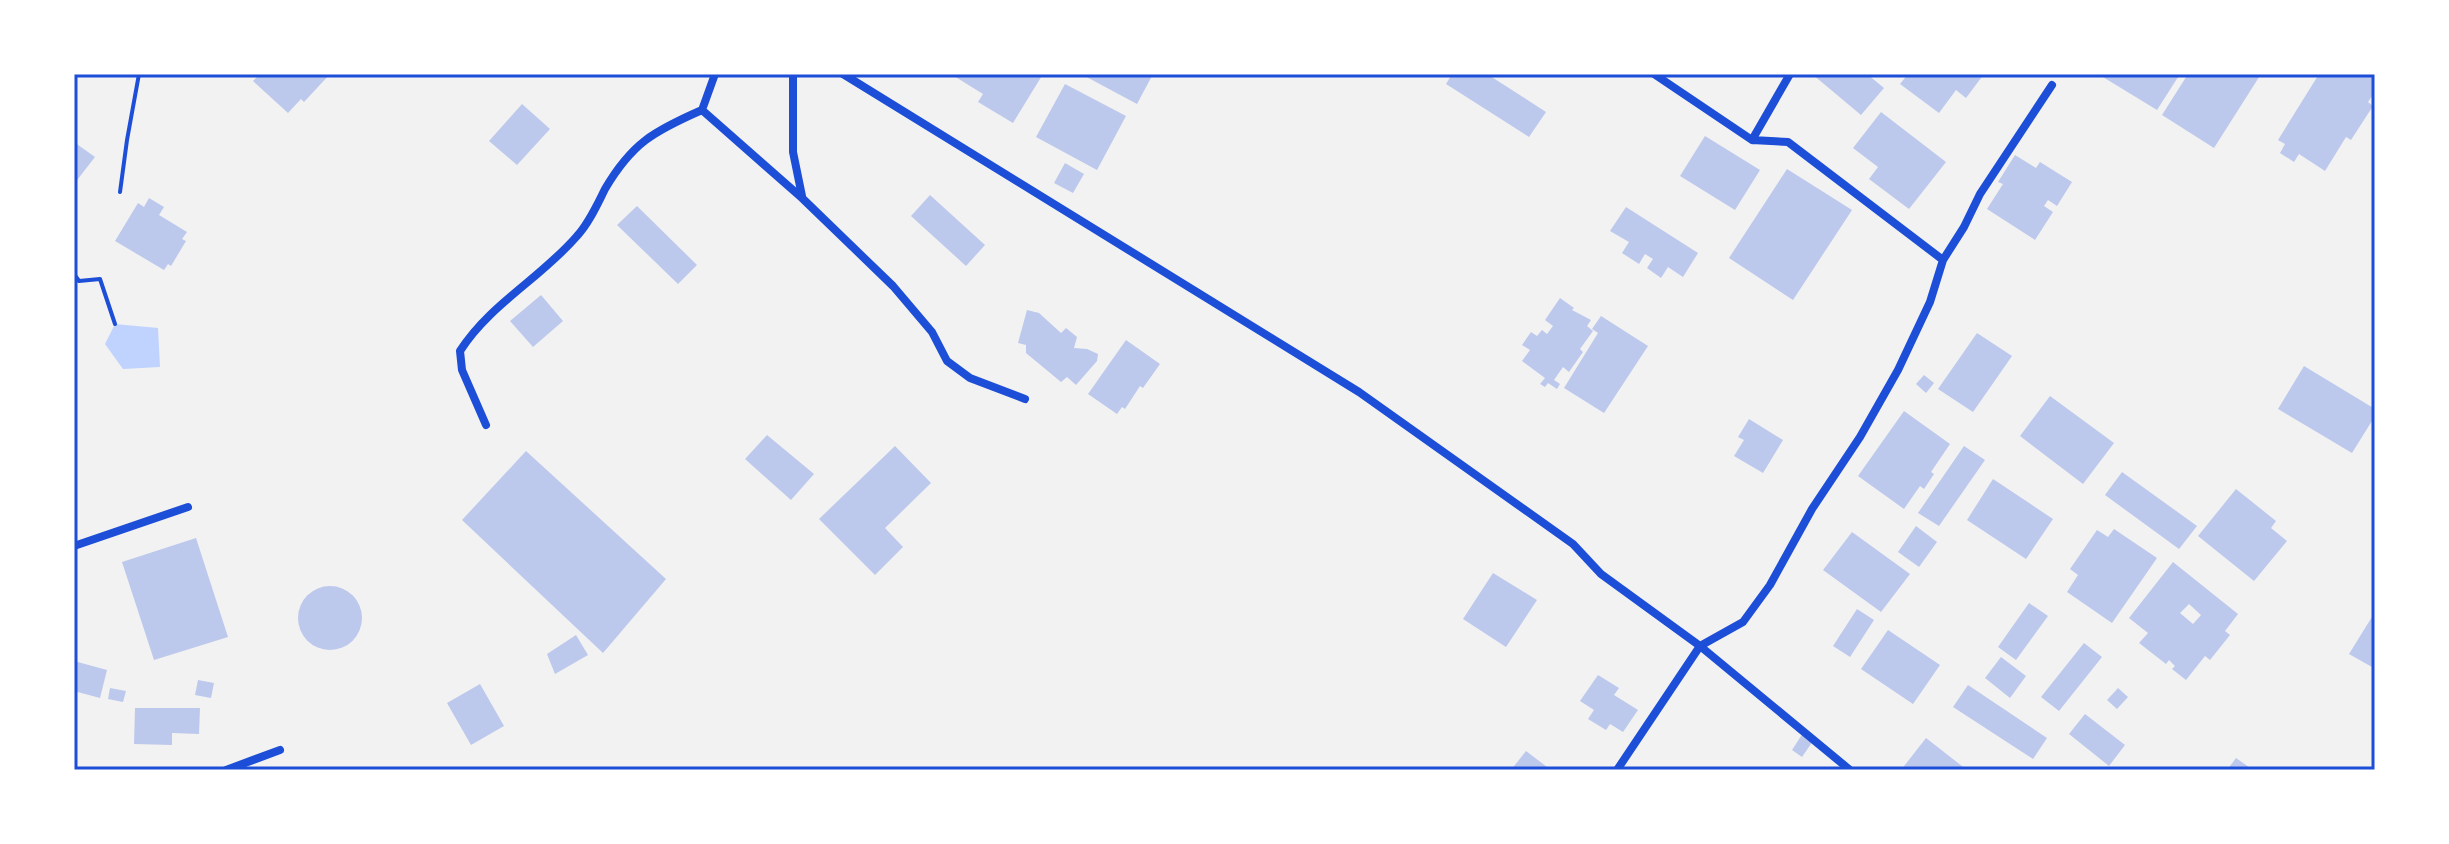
<svg xmlns="http://www.w3.org/2000/svg" width="2449" height="844" viewBox="0 0 2449 844" font-family="Arial,sans-serif">
	<rect width="100%" height="100%" fill="#f2f2f2"/>
	<!-- water -->
	<path fill="#bfd3fe" d="M 115,324 L 158,328 L 160,367 L 123,369 L 105,344 Z"/>
	<!-- building -->
	<path fill="#bdc9ec" fill-rule="evenodd" d="M 260,74 L 330,74 L 304,102 L 301,99 L 288,113 L 253,81 Z
		M 955,74 L 1043,74 L 1013,123 L 978,102 L 983,94 L 954,76 Z
		M 1081,74 L 1153,74 L 1137,104 Z
		M 1452,74 L 1487,74 L 1546,112 L 1529,137 L 1446,84 Z
		M 1812,74 L 1867,74 L 1884,88 L 1861,115 Z
		M 1908,74 L 1984,74 L 1966,98 L 1956,90 L 1939,113 L 1900,84 Z
		M 2098,74 L 2180,74 L 2157,110 Z
		M 2188,74 L 2261,74 L 2214,148 L 2162,115 Z
		M 2319,74 L 2375,74 L 2375,92 L 2368,102 L 2373,106 L 2351,140 L 2346,137 L 2325,171 L 2299,154 L 2294,162 L 2280,153 L 2285,144 L 2278,140 Z
		M 1065,84 L 1126,116 L 1097,170 L 1036,137 Z
		M 522,104 L 550,129 L 517,165 L 489,141 Z
		M 1881,112 L 1946,162 L 1909,209 L 1869,179 L 1878,167 L 1853,148 Z
		M 1705,136 L 1760,170 L 1735,210 L 1680,176 Z
		M 74,142 L 95,157 L 74,184 Z
		M 2015,155 L 2036,168 L 2040,162 L 2072,182 L 2057,206 L 2048,200 L 2044,206 L 2053,212 L 2035,240 L 1987,209 L 2003,184 L 1998,182 Z
		M 1065,163 L 1084,174 L 1073,193 L 1054,183 Z
		M 1787,169 L 1852,210 L 1793,300 L 1729,258 Z
		M 930,195 L 985,245 L 966,266 L 911,216 Z
		M 149,198 L 164,207 L 159,215 L 187,232 L 182,239 L 186,241 L 171,266 L 168,264 L 164,270 L 115,241 L 138,203 L 144,207 Z
		M 637,206 L 697,265 L 678,284 L 617,225 Z
		M 1626,207 L 1698,253 L 1683,277 L 1668,267 L 1661,278 L 1647,268 L 1653,259 L 1645,254 L 1639,264 L 1622,253 L 1629,242 L 1610,231 Z
		M 541,295 L 563,321 L 533,347 L 510,321 Z
		M 1560,298 L 1574,308 L 1572,310 L 1591,320 L 1587,326 L 1593,331 L 1580,349 L 1583,352 L 1569,372 L 1563,367 L 1554,380 L 1560,384 L 1557,389 L 1548,383 L 1545,387 L 1540,384 L 1545,378 L 1522,361 L 1530,350 L 1522,345 L 1531,332 L 1537,336 L 1542,330 L 1547,334 L 1553,326 L 1545,320 Z
		M 1027,310 L 1039,313 L 1061,333 L 1066,328 L 1077,337 L 1074,348 L 1087,349 L 1098,354 L 1097,361 L 1076,385 L 1067,377 L 1061,382 L 1026,353 L 1026,345 L 1018,343 Z
		M 1601,316 L 1648,346 L 1604,413 L 1564,388 L 1598,333 L 1592,329 Z
		M 1977,333 L 2012,356 L 1973,412 L 1938,389 Z
		M 1126,340 L 1160,364 L 1143,388 L 1140,386 L 1125,409 L 1122,407 L 1117,414 L 1088,394 Z
		M 2304,366 L 2375,409 L 2375,416 L 2352,453 L 2278,409 Z
		M 1924,375 L 1934,383 L 1926,393 L 1916,384 Z
		M 2050,396 L 2114,443 L 2083,484 L 2020,436 Z
		M 1904,411 L 1950,444 L 1931,472 L 1934,474 L 1924,489 L 1920,486 L 1904,509 L 1858,476 Z
		M 1749,419 L 1783,440 L 1763,473 L 1734,456 L 1744,440 L 1738,437 Z
		M 767,435 L 814,474 L 791,500 L 745,459 Z
		M 895,446 L 931,483 L 885,528 L 903,547 L 875,575 L 819,519 Z
		M 1964,446 L 1985,460 L 1939,526 L 1918,513 Z
		M 526,451 L 666,579 L 603,653 L 462,520 Z
		M 2122,472 L 2197,526 L 2179,549 L 2105,495 Z
		M 1993,479 L 2053,519 L 2026,559 L 1967,520 Z
		M 2236,489 L 2276,521 L 2271,528 L 2287,541 L 2254,581 L 2198,536 Z
		M 1916,526 L 1937,542 L 1919,567 L 1898,552 Z
		M 2114,529 L 2157,558 L 2112,623 L 2067,592 L 2078,575 L 2070,569 L 2097,530 L 2108,537 Z
		M 1852,532 L 1910,574 L 1881,612 L 1823,570 Z
		M 196,538 L 228,637 L 154,660 L 122,562 Z
		M 2173,562 L 2238,614 L 2225,631 L 2230,635 L 2210,660 L 2205,656 L 2186,680 L 2172,669 L 2175,666 L 2169,660 L 2166,664 L 2139,643 L 2148,633 L 2129,618 ZM 2189,604 L 2201,615 L 2193,624 L 2180,613 Z
		M 1493,573 L 1537,600 L 1506,647 L 1463,619 Z
		M298 618a32 32 0 1 1 64 0a32 32 0 1 1-64 0Z
		M 2029,603 L 2048,616 L 2016,660 L 1998,647 Z
		M 1857,609 L 1874,620 L 1850,657 L 1833,646 Z
		M 2375,612 L 2375,661 L 2372,667 L 2349,654 Z
		M 1888,630 L 1940,665 L 1913,704 L 1861,669 Z
		M 576,635 L 588,655 L 555,674 L 547,654 Z
		M 2084,643 L 2102,657 L 2059,711 L 2041,697 Z
		M 2001,657 L 2026,676 L 2010,698 L 1985,678 Z
		M 74,661 L 107,670 L 100,698 L 74,691 Z
		M 1598,675 L 1619,688 L 1614,695 L 1638,710 L 1623,732 L 1610,724 L 1606,730 L 1588,719 L 1594,710 L 1580,701 Z
		M 198,680 L 214,683 L 211,698 L 195,695 Z
		M 480,684 L 504,726 L 471,745 L 447,703 Z
		M 1968,685 L 2047,738 L 2033,759 L 1953,707 Z
		M 110,688 L 126,691 L 123,702 L 108,699 Z
		M 2118,688 L 2128,697 L 2117,709 L 2107,700 Z
		M 135,708 L 200,708 L 199,734 L 172,733 L 172,745 L 134,744 Z
		M 2085,714 L 2125,745 L 2109,766 L 2069,734 Z
		M 1803,733 L 1813,741 L 1802,757 L 1792,750 Z
		M 1926,738 L 1967,770 L 1901,770 Z
		M 1526,751 L 1551,770 L 1511,770 Z
		M 2236,758 L 2253,770 L 2227,770 Z"/>
	<g fill="none" stroke-linecap="round" stroke-linejoin="round">
		<!-- path -->
		<path stroke="#1d4ed8" stroke-width="4" d="M 120,192 L 127,140 L 139,74
			M 74,274 L 79,281 L 100,279 L 115,324"/>
		<!-- minor -->
		<path stroke="#1d4ed8" stroke-width="8" d="M 715,74 L 702,110 L 802,198 L 893,286 L 932,332 L 947,361 L 970,378 L 1025,399
			M 793,74 L 793,152 L 802,196
			M 843,74 L 1359,392 L 1573,544 L 1601,574 L 1700,646 L 1850,770
			M 1654,74 L 1752,140 L 1788,142 L 1943,260
			M 1752,140 L 1790,74
			M 486,425 L 462,370 L 460,351 C 490,304 541,278 577,236 C 589,223 597,205 605,189 C 632,143 654,131 702,110
			M 74,546 L 188,507
			M 226,770 L 280,750
			M 1617,770 L 1700,646 L 1743,622 L 1770,585 L 1812,509 L 1860,437 L 1898,370 L 1930,302 L 1943,260 L 1964,227 L 1980,194 L 2052,85"/>
	</g>
	<!-- border -->
	<rect width="2449" height="844" fill="none" stroke="#ffffff" stroke-width="152"/>
	<rect x="76" y="76" width="2297" height="692" fill="none" stroke="#1d4ed8" stroke-width="3"/>
</svg>
